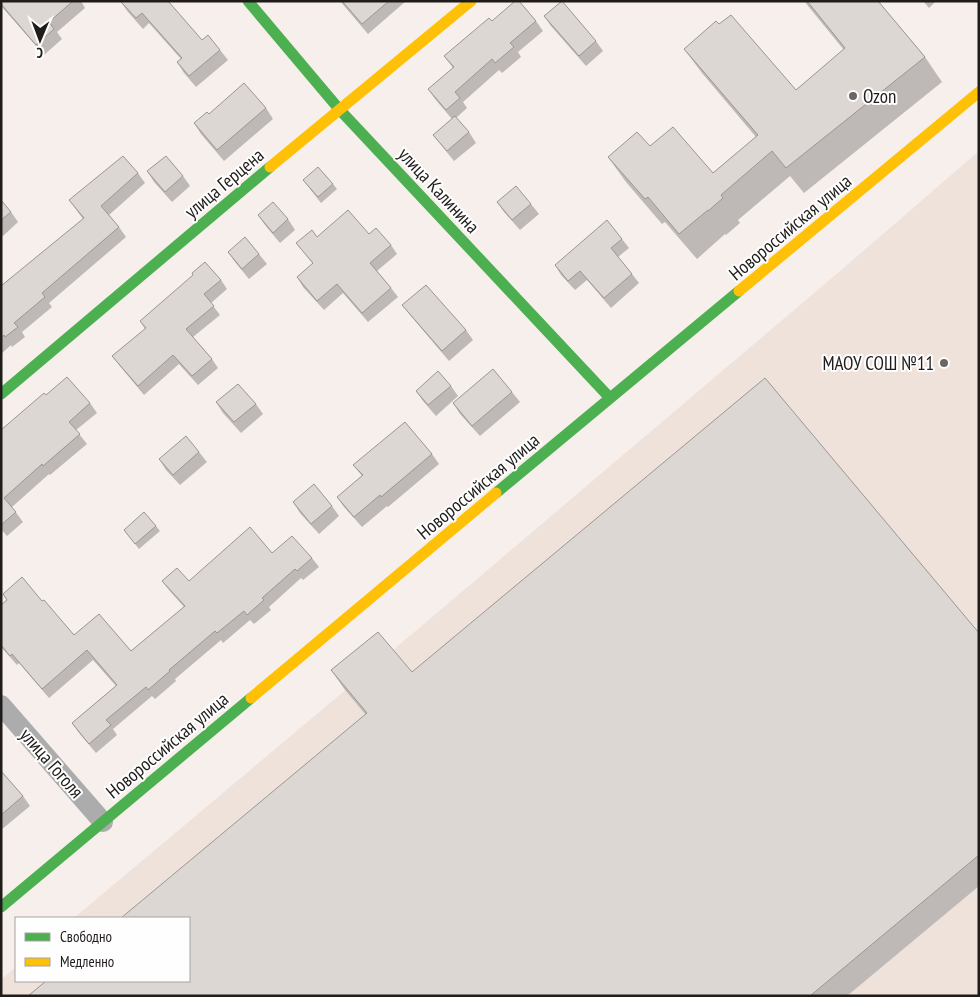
<svg xmlns="http://www.w3.org/2000/svg" width="980" height="997" viewBox="0 0 980 997" font-family="'PT Sans Narrow',sans-serif">
	<rect width="100%" height="100%" fill="#f6efeb"/>
	<!-- built -->
	<path fill="#eee2da" d="M 979,151 L 979,996 L 1,996 L 1,980 L 16,967 L 16,981 L 189,981 L 189,918 L 74,918 L 392,651 L 839,272 Z"/>
	<g fill="none" stroke-linecap="round" stroke-linejoin="round">
		<!-- street -->
		<path stroke="#acacad" stroke-width="20" d="M 1,705 L 103,822"/>
		<!-- fast -->
		<path stroke="#4caf50" stroke-width="11" d="M 248,1 L 339,109 L 610,398
			M 1,394 L 270,167
			M 496,493 L 739,291
			M 1,907 L 251,698"/>
		<!-- slow -->
		<path stroke="#ffc107" stroke-width="11" d="M 270,167 L 471,1
			M 739,291 L 979,92
			M 251,698 L 496,493"/>
	</g>
	<!-- wall -->
	<path fill="#beb9b6" d="M 1,1 L 81,1 L 85,8 L 57,32 L 62,39 L 44,55 L 1,6 Z
		M 340,1 L 406,1 L 368,34 Z
		M 804,1 L 878,1 L 925,57 L 942,82 L 804,193 L 790,176 L 738,220 L 740,223 L 726,235 L 725,234 L 697,259 L 665,222 L 662,224 L 626,182 L 608,157 L 650,146 L 713,173 L 756,137 L 702,73 L 684,49 L 719,24 L 796,90 L 844,50 Z
		M 923,1 L 936,1 L 929,8 Z
		M 121,2 L 220,50 L 228,60 L 196,87 L 184,73 L 177,62 L 181,59 L 149,23 L 143,29 L 128,12 Z
		M 544,16 L 596,41 L 603,51 L 586,66 L 551,26 Z
		M 492,21 L 536,21 L 543,31 L 518,52 L 521,57 L 502,73 L 499,70 L 463,102 L 467,108 L 456,118 L 469,132 L 476,143 L 454,161 L 441,145 L 433,135 L 452,119 L 435,99 L 428,89 L 453,68 L 444,56 Z
		M 266,108 L 273,119 L 224,161 L 201,134 L 194,123 L 209,114 Z
		M 147,171 L 183,176 L 190,186 L 172,202 L 154,182 Z
		M 138,173 L 145,183 L 109,215 L 119,227 L 126,237 L 49,303 L 52,307 L 22,332 L 25,337 L 12,347 L 11,345 L 1,354 L 1,286 L 83,219 L 69,200 Z
		M 303,180 L 333,184 L 337,189 L 321,203 Z
		M 1,200 L 11,212 L 18,222 L 3,236 L 1,234 Z
		M 497,202 L 531,204 L 539,214 L 520,230 L 504,212 Z
		M 258,215 L 288,219 L 295,230 L 280,243 L 265,225 Z
		M 369,234 L 391,245 L 397,254 L 377,271 L 391,288 L 398,297 L 368,322 L 343,293 L 324,310 L 303,287 L 297,277 L 313,264 L 296,243 L 317,237 Z
		M 622,239 L 629,248 L 618,257 L 632,274 L 639,283 L 611,308 L 587,280 L 575,290 L 561,275 L 555,265 Z
		M 228,252 L 259,254 L 267,264 L 249,279 L 235,262 Z
		M 221,280 L 227,289 L 211,303 L 220,315 L 193,337 L 212,359 L 218,368 L 198,385 L 179,364 L 144,395 L 119,365 L 112,356 L 145,329 L 140,321 Z
		M 402,305 L 466,330 L 473,340 L 449,361 L 410,315 Z
		M 451,386 L 458,396 L 436,416 L 423,401 L 416,391 Z
		M 512,392 L 520,402 L 480,436 L 460,414 L 453,403 Z
		M 46,395 L 90,403 L 97,413 L 76,430 L 87,444 L 50,475 L 49,474 L 12,507 L 23,522 L 7,536 L 1,529 L 1,430 Z
		M 216,402 L 256,404 L 263,414 L 241,433 L 223,413 Z
		M 199,452 L 207,462 L 180,485 L 166,470 L 159,459 Z
		M 432,454 L 439,464 L 388,507 L 387,506 L 362,527 L 344,507 L 337,497 L 362,476 L 353,465 Z
		M 293,502 L 332,506 L 339,516 L 319,534 L 300,513 Z
		M 156,526 L 160,531 L 139,549 L 124,530 Z
		M 272,553 L 312,558 L 319,567 L 303,580 L 301,578 L 269,607 L 271,610 L 254,624 L 250,620 L 223,643 L 221,640 L 175,679 L 176,681 L 155,699 L 152,696 L 113,729 L 117,735 L 96,753 L 79,733 L 72,723 L 116,686 L 93,660 L 49,698 L 19,663 L 17,665 L 1,647 L 1,605 L 7,601 L 3,594 L 42,601 L 74,635 L 131,651 L 184,607 L 169,590 L 162,581 L 189,581 Z
		M 979,633 L 979,886 L 847,996 L 28,996 L 366,715 L 345,690 L 331,670 L 412,672 Z
		M 1,771 L 23,796 L 30,806 L 1,830 Z"/>
	<!-- building -->
	<path fill="#ddd7d4" stroke="#9b9694" d="M 1,1 L 73,1 L 49,22 L 54,29 L 36,45 L 1,4 Z
		M 122,1 L 168,1 L 202,40 L 208,35 L 220,50 L 189,76 L 177,62 L 182,58 L 142,13 L 136,18 L 121,2 Z
		M 342,1 L 389,1 L 362,24 Z
		M 515,1 L 519,1 L 536,21 L 510,43 L 514,47 L 495,63 L 492,59 L 455,92 L 460,98 L 446,110 L 428,89 L 454,67 L 444,56 L 489,18 L 492,21 Z
		M 562,1 L 596,41 L 579,56 L 544,16 Z
		M 807,1 L 878,1 L 925,57 L 786,168 L 772,151 L 721,195 L 723,198 L 708,211 L 708,210 L 679,234 L 648,197 L 645,199 L 608,157 L 637,132 L 650,146 L 673,127 L 713,173 L 758,135 L 684,49 L 716,21 L 719,24 L 731,15 L 796,90 L 845,48 Z
		M 244,83 L 266,108 L 217,150 L 194,123 L 207,112 L 209,114 Z
		M 455,116 L 469,132 L 447,151 L 433,135 Z
		M 123,156 L 138,173 L 101,206 L 119,227 L 42,293 L 45,297 L 14,323 L 18,327 L 5,337 L 4,335 L 1,338 L 1,286 L 84,218 L 69,200 Z
		M 166,156 L 183,176 L 165,192 L 147,171 Z
		M 318,167 L 333,184 L 318,197 L 303,180 Z
		M 516,186 L 531,204 L 512,220 L 497,202 Z
		M 1,200 L 11,212 L 1,220 Z
		M 273,202 L 288,219 L 273,233 L 258,215 Z
		M 348,210 L 369,234 L 376,228 L 391,245 L 370,263 L 391,288 L 362,313 L 337,284 L 317,301 L 297,277 L 313,263 L 296,243 L 312,230 L 317,237 Z
		M 607,220 L 622,239 L 611,248 L 632,274 L 604,298 L 580,271 L 568,281 L 555,265 Z
		M 245,237 L 259,254 L 242,269 L 228,252 Z
		M 205,262 L 221,280 L 204,294 L 214,306 L 186,329 L 212,359 L 192,376 L 173,355 L 138,386 L 112,356 L 146,328 L 140,321 L 193,275 L 192,273 Z
		M 426,285 L 466,330 L 442,351 L 402,305 Z
		M 493,369 L 512,392 L 472,426 L 453,403 Z
		M 438,371 L 451,386 L 428,405 L 416,391 Z
		M 67,377 L 90,403 L 69,422 L 80,434 L 43,466 L 42,464 L 4,498 L 16,512 L 1,525 L 1,430 L 44,393 L 46,395 Z
		M 765,378 L 979,633 L 979,855 L 810,996 L 28,996 L 46,981 L 189,981 L 189,918 L 121,918 L 367,713 L 331,670 L 378,632 L 412,672 Z
		M 238,384 L 256,404 L 234,422 L 216,402 Z
		M 405,422 L 432,454 L 381,497 L 380,495 L 354,517 L 337,497 L 363,475 L 353,465 Z
		M 186,436 L 199,452 L 173,475 L 159,459 Z
		M 314,484 L 332,506 L 311,524 L 293,502 Z
		M 144,512 L 156,526 L 135,544 L 124,530 Z
		M 250,527 L 272,553 L 292,536 L 312,558 L 297,571 L 295,569 L 262,598 L 264,600 L 247,615 L 244,611 L 217,633 L 215,631 L 169,670 L 170,671 L 148,690 L 146,687 L 106,720 L 111,725 L 89,744 L 72,723 L 117,685 L 87,650 L 42,689 L 12,654 L 10,656 L 1,645 L 1,605 L 7,600 L 3,594 L 22,577 L 42,601 L 44,600 L 74,635 L 99,614 L 131,651 L 185,606 L 162,581 L 177,568 L 189,581 Z
		M 1,771 L 23,796 L 1,815 Z"/>
	<!-- markers -->
	<g fill="#6b6663" stroke="#fefefe" stroke-width="2">
		<circle cx="853" cy="96" r="5"/>
		<circle cx="944" cy="363" r="5"/>
	</g>
	<g text-anchor="middle" stroke-width="4" stroke-linejoin="round" paint-order="stroke">
		<!-- poi labels -->
		<g font-size="19" fill="#201c1a" stroke="#fefefe" text-anchor="start">
			<text x="863" y="103">Ozon</text>
			<text x="934" y="370" text-anchor="end">МАОУ СОШ №11</text>
		</g>
		<!-- street labels -->
		<g font-size="19" fill="#201c1a" stroke="#fefefe">
			<text transform="translate(224 183) rotate(-40)" y="7">улица Герцена</text>
			<text transform="translate(439 190) rotate(47)" y="7">улица Калинина</text>
			<text transform="translate(790 227) rotate(-40)" y="7">Новороссийская улица</text>
			<text transform="translate(478 486) rotate(-40)" y="7">Новороссийская улица</text>
			<text transform="translate(167 745) rotate(-40)" y="7">Новороссийская улица</text>
			<text transform="translate(52 763) rotate(49)" y="7">улица Гоголя</text>
		</g>
	</g>
	<!-- border -->
	<rect width="980" height="997" fill="none" stroke="#201c1a" stroke-width="5"/>
	<!-- legend -->
	<rect x="15" y="917" width="175" height="65" fill="#fefefe" stroke="#a5a4a3"/>
	<rect x="25" y="933" width="25" height="8" fill="#4caf50" stroke="#a5a4a3"/>
	<text x="60" y="942" font-size="15" fill="#201c1a">Свободно</text>
	<rect x="25" y="958" width="25" height="8" fill="#ffc107" stroke="#a5a4a3"/>
	<text x="60" y="967" font-size="15" fill="#201c1a">Медленно</text>
	<!-- north arrow -->
	<g transform="translate(40 40) rotate(181)" stroke="#fefefe" stroke-width="4" paint-order="stroke">
	<path d="M0-4L9 19L0 12L-9 19Z" fill="#201c1a"/>
	<text y="-8" font-size="14" font-weight="bold" text-anchor="middle" fill="#201c1a">С</text>
	</g>
</svg>
